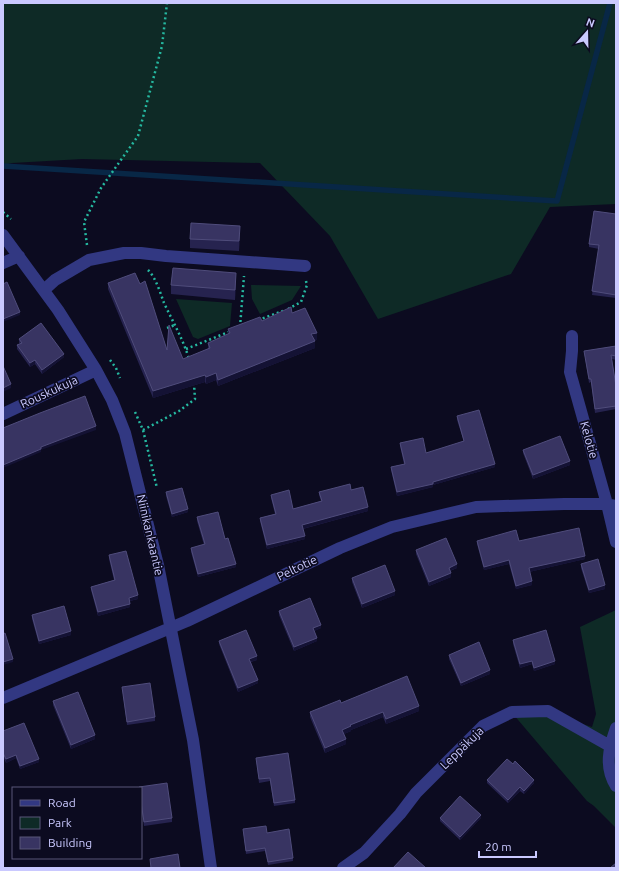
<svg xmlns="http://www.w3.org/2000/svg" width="619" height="871" viewBox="0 0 619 871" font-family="Ubuntu,sans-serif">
	<rect width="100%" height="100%" fill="#0c0b20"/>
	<!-- green -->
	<path fill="#0e2a26" d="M 3,3 L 616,3 L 616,204 L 550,207 L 511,274 L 378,319 L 330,236 L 260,163 L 82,159 L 12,163 L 3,165 Z
		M 251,285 L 301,286 L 292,300 L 260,314 L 252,299 Z
		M 176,299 L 232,303 L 230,326 L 198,339 L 193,337 Z
		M 616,610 L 616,763 L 615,772 L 616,776 L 616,828 L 594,806 L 587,801 L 513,714 L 549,713 L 592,727 L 596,714 L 580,627 Z"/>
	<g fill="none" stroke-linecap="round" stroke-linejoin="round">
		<!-- stream -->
		<path stroke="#082746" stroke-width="5.5" d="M 3,166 L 557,201 L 610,3"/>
		<!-- path -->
		<path stroke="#25b8a0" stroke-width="2.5" stroke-dasharray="2 3" stroke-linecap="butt" d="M 3,212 L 11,219
			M 87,245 L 84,222 L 101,188 L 138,136 L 162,46 L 167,3
			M 148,270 C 156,278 160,292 164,303 C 173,322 183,339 189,359
			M 288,309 L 301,302 L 307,285 L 306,281
			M 258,320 L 283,311
			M 240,327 L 244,276
			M 167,328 L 175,325
			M 186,349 L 231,331
			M 110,360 L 116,368 L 120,378
			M 135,412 L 143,430 L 157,488
			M 143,430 L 179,411 L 195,399 L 194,384"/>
		<!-- minor -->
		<path stroke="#323882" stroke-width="12" d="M 3,235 L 58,310 L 96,370 L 112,400 L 125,433 L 158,565 L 193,740 L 211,868
			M 3,263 L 19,256
			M 44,290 L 55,280 L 89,260 L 124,253 L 141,253 L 166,256 L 305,266
			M 572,336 L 572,351 L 570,372 L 607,504 L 616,542
			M 3,414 L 96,370
			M 3,698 L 187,621 L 340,548 L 392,527 L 476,507 L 564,504 L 607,504 L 616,506
			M 616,728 C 609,748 604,767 616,786
			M 343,868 L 364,853 L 400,814 L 416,793 L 483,726 L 512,712 L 548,711 L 610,746"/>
	</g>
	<!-- wall -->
	<path fill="#26234f" d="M 616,214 L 616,298 L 592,295 L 599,249 L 589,247 L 589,244 Z
		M 240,235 L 239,251 L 190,248 L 190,239 Z
		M 236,282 L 235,300 L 171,294 L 171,285 Z
		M 108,283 L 167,350 L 183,359 L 208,349 L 208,343 L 228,334 L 228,329 L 292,313 L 317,340 L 315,340 L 315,348 L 218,386 L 216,380 L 206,384 L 205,382 L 153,398 L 108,289 Z
		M 19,339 L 64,357 L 42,374 L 35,364 L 30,367 L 17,349 L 17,345 L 20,344 L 19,343 Z
		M 616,346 L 616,360 L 612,359 L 616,386 L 616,409 L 595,413 L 591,382 L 589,383 L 584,351 Z
		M 457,416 L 495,467 L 433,485 L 433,487 L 397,496 L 391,470 L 391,467 L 404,464 L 400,446 L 400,443 L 426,453 L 464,442 L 457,420 Z
		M 523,450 L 570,465 L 533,479 L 523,453 Z
		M 351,490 L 368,511 L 303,529 L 305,539 L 267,549 L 260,521 L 260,518 L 275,514 L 271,498 L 271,495 L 293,509 L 321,501 L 319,495 L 319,492 Z
		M 166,492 L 188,512 L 172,517 L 166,496 Z
		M 197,517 L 225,539 L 236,567 L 198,577 L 191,552 L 191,548 L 204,545 L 197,521 Z
		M 477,541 L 519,541 L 585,559 L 529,572 L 532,585 L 516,589 L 509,564 L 484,570 L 477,544 Z
		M 416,550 L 457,568 L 450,571 L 451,577 L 429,586 L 416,554 Z
		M 109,555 L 138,599 L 130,601 L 130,607 L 98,616 L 91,590 L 91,587 L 114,580 L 109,559 Z
		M 581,564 L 605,589 L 589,593 L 581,568 Z
		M 352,578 L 395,595 L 362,608 L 352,582 Z
		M 279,611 L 321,628 L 314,631 L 317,641 L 294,651 L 279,615 Z
		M 32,615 L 71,635 L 39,644 L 32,619 Z
		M 513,640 L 555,664 L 534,671 L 532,664 L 520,668 L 513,644 Z
		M 219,641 L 257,660 L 251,662 L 258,683 L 238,692 L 219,644 Z
		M 449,655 L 490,674 L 461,686 L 449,659 Z
		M 122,687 L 155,717 L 155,721 L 127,725 Z
		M 53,701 L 95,739 L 71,749 L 53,705 Z
		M 341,703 L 419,711 L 386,724 L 383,717 L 351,730 L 351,731 L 344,734 L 346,744 L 325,753 L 310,717 L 310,712 Z
		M 3,731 L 39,762 L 20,769 L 16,758 L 6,763 L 3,756 Z
		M 256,758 L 295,800 L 295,803 L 274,806 L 270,781 L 259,783 Z
		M 487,780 L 534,783 L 524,794 L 520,791 L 508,803 L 487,783 Z
		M 141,788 L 172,818 L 172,822 L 144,826 L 141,805 Z
		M 440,818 L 481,818 L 460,840 L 440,821 Z
		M 243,829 L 267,833 L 293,858 L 293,861 L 268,865 L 265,851 L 246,854 Z"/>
	<!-- shaded-wall -->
	<path fill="#141234" d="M 240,226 L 240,235 L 239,251 L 239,241 Z
		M 236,273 L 236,282 L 235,300 L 235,290 Z
		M 20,312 L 20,315 L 3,322 L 3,319 Z
		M 317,333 L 317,340 L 311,341 L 311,334 Z
		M 315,341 L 315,348 L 218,386 L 218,380 Z
		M 64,354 L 64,357 L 42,374 L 42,370 Z
		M 35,360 L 35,364 L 30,367 L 30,363 Z
		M 216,373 L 216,380 L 206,384 L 206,377 Z
		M 205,375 L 205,382 L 153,398 L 153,391 Z
		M 11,384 L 11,388 L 3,392 L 3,388 Z
		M 96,426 L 96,430 L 41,450 L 41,452 L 3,468 L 3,465 L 41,447 Z
		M 570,461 L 570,465 L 533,479 L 533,475 Z
		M 495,464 L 495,467 L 433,485 L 433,487 L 397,496 L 397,492 Z
		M 368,507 L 368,511 L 302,529 L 302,525 Z
		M 188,509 L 188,512 L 172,517 L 172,514 Z
		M 305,536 L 305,539 L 267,549 L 267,545 Z
		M 585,556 L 585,559 L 529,572 L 529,568 Z
		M 509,560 L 509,564 L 484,570 L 484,567 Z
		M 236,564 L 236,567 L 198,577 L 198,574 Z
		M 457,564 L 457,568 L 449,571 L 449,568 Z
		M 451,573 L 451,577 L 429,586 L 429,582 Z
		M 532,581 L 532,585 L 516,589 L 516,586 Z
		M 605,585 L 605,589 L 589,593 L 589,590 Z
		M 395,591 L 395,595 L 362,608 L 362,604 Z
		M 138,595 L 138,599 L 129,601 L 129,598 Z
		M 130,604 L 130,607 L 98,616 L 98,612 Z
		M 321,625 L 321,628 L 313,632 L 313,628 Z
		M 71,631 L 71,635 L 39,644 L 39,641 Z
		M 317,638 L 317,641 L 294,651 L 294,647 Z
		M 257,656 L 257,660 L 249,662 L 249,659 Z
		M 13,659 L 13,662 L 3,665 L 3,662 Z
		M 532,661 L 532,664 L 520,668 L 520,664 Z
		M 555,661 L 555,664 L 534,671 L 534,668 Z
		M 490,670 L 490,674 L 461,686 L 461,683 Z
		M 258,680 L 258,683 L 238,692 L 238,688 Z
		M 419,706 L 419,711 L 386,724 L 386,719 Z
		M 383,712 L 383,717 L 351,730 L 351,731 L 342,735 L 342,730 L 350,725 Z
		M 95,735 L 95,739 L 71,749 L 71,745 Z
		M 346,739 L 346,744 L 325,753 L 325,748 Z
		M 16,755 L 16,758 L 6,763 L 6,759 Z
		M 39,759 L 39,762 L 20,769 L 20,766 Z
		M 534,780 L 534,783 L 524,794 L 524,791 Z
		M 520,787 L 520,791 L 508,803 L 508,800 Z
		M 481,815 L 481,818 L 460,840 L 460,837 Z"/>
	<!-- building -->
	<path fill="#383462" stroke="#4f4c7b" d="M 594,211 L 616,214 L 616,295 L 592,291 L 599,245 L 589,244 Z
		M 191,223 L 240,226 L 239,241 L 190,239 Z
		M 173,268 L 236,273 L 235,290 L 171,285 Z
		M 135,273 L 140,284 L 145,281 L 167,350 L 169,325 L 183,359 L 210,348 L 208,343 L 230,333 L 228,329 L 260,317 L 262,321 L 291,307 L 292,313 L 305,308 L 317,333 L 311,334 L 315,341 L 218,380 L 216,373 L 206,377 L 205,375 L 153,391 L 108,283 Z
		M 7,282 L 20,312 L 3,319 L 3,284 Z
		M 41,323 L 64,354 L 42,370 L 35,360 L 30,363 L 17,345 L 22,343 L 19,339 Z
		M 616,346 L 616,356 L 611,355 L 616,386 L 616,406 L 595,409 L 591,379 L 589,379 L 584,351 Z
		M 3,366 L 11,384 L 3,388 Z
		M 85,396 L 96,426 L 41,447 L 41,449 L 3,465 L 3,428 L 40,413 Z
		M 479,410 L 495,464 L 433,482 L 433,484 L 397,492 L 391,467 L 405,464 L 400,443 L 423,438 L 426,453 L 464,441 L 457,416 Z
		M 560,436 L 570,461 L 533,475 L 523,450 Z
		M 350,484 L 351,490 L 363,487 L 368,507 L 302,525 L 305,536 L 267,545 L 260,518 L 276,514 L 271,495 L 289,490 L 293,509 L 322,501 L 319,492 Z
		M 182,488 L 188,509 L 172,514 L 166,492 Z
		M 218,512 L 225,539 L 228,538 L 236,564 L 198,574 L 191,548 L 205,544 L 197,517 Z
		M 579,528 L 585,556 L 529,568 L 532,581 L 516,586 L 509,560 L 484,567 L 477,541 L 516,530 L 519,541 Z
		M 446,538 L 457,564 L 449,568 L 451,573 L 429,582 L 416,550 Z
		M 126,551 L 138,595 L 129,598 L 130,604 L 98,612 L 91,587 L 115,580 L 109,555 Z
		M 598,559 L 605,585 L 589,590 L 581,564 Z
		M 385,565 L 395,591 L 362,604 L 352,578 Z
		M 310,598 L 321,625 L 313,628 L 317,638 L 294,647 L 279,611 Z
		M 64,606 L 71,631 L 39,641 L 32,615 Z
		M 246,630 L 257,656 L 249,659 L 258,680 L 238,688 L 219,641 Z
		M 546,630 L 555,661 L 534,668 L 532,661 L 520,664 L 513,640 Z
		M 5,633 L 13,659 L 3,662 L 3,634 Z
		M 479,642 L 490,670 L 461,683 L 449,655 Z
		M 407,676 L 419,706 L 386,719 L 383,712 L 350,725 L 351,726 L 342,730 L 346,739 L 325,748 L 310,712 L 340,700 L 341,703 Z
		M 150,683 L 155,717 L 127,722 L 122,687 Z
		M 78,692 L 95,735 L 71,745 L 53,701 Z
		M 24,723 L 39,759 L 20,766 L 16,755 L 6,759 L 3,753 L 3,731 Z
		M 288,753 L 295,800 L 274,803 L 270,778 L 259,779 L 256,758 Z
		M 507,759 L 513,764 L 515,761 L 534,780 L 524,791 L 520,787 L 508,800 L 487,780 Z
		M 167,783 L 172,818 L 144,822 L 141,802 L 141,788 L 139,788 L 139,787 Z
		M 460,796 L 481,815 L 460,837 L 440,818 Z
		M 266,826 L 267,833 L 289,829 L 293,858 L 268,862 L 265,848 L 246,851 L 243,829 Z
		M 408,852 L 426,868 L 393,868 Z
		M 178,854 L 180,868 L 151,868 L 150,859 Z
		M 616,863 L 616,868 L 610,868 Z"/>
	<g text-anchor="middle" stroke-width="3.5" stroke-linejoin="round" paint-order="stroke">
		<!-- street labels -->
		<g font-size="12" fill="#cac9ff" stroke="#0c0b20">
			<text transform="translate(49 392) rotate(-25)" y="4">Rouskukuja</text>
			<text transform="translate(589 440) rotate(74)" y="4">Kelotie</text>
			<text transform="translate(150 535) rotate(77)" y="4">Niinikankaantie</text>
			<text transform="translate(297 568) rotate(-26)" y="4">Peltotie</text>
			<text transform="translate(462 748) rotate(-44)" y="4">Leppäkuja</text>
		</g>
	</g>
	<!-- border -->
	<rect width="619" height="871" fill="none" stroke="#cac9ff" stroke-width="8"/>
	<!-- legend -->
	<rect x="12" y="787" width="130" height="72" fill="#0c0b20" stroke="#585779"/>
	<rect x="20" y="800" width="20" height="6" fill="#323882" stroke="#585779"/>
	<text x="48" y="807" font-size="12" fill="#cac9ff">Road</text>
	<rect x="20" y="817" width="20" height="12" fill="#0e2a26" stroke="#585779"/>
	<text x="48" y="827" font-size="12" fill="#cac9ff">Park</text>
	<rect x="20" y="837" width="20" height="12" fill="#383462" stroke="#585779"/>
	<text x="48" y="847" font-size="12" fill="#cac9ff">Building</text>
	<!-- north arrow -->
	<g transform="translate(587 32) rotate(20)" stroke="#0c0b20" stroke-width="3" paint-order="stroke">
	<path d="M0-3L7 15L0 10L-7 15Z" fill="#cac9ff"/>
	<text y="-6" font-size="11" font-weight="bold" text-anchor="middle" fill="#cac9ff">N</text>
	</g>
	<!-- scale -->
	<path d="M479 851v6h57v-6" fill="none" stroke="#cac9ff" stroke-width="2"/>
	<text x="485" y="851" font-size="12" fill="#cac9ff" stroke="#0c0b20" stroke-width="3" paint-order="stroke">20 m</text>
</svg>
